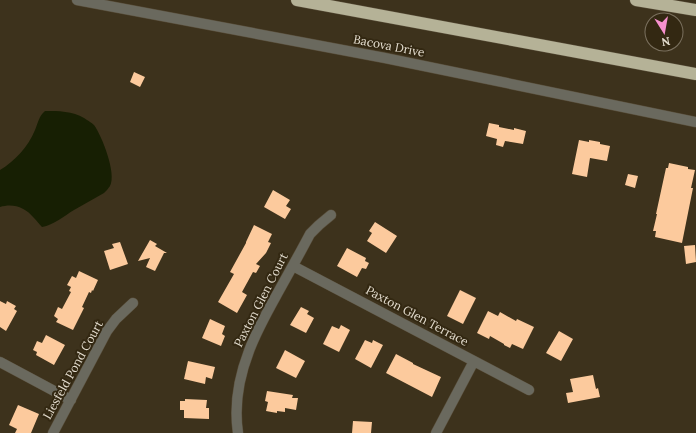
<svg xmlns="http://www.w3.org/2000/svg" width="696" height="433" viewBox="0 0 696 433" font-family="Lora,serif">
	<rect width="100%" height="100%" fill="#3d321c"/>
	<!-- water -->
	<path fill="#171f03" d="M 45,111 C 58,111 73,111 84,118 C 87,120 92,123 94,125 C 102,136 117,174 110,186 C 108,189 106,191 104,193 C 94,199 84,204 74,210 C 64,216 54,225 42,227 C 39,224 37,221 34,218 C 25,207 13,203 0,207 L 0,170 C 15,161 28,147 35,130 C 38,123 39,116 45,111 Z"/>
	<!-- building -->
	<path fill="#fcca9d" d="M 134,72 L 145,77 L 140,87 L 130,82 Z
		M 489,123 L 499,125 L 499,127 L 514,130 L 514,128 L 526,131 L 523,144 L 505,141 L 503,147 L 496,145 L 497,139 L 486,136 Z
		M 579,140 L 589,142 L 589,140 L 600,142 L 600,144 L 610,146 L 607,161 L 590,158 L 587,177 L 572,174 Z
		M 669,163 L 688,167 L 688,169 L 695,170 L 691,188 L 693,188 L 682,243 L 655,237 L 656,231 L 653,231 L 657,214 L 656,214 L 666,168 L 668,168 Z
		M 628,174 L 638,176 L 635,188 L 625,185 Z
		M 273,190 L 290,200 L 286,206 L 291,209 L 285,219 L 264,207 Z
		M 375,222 L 397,236 L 386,253 L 367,241 L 372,233 L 369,231 Z
		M 254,225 L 272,234 L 268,242 L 271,243 L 266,253 L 256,264 L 260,266 L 256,273 L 253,272 L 242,292 L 247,295 L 237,313 L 218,302 L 234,274 L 230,272 L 246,243 L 246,242 Z
		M 150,240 L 157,244 L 155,246 L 167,253 L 164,253 L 155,271 L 146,267 L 150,258 L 138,261 Z
		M 120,242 L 128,264 L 110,270 L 104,251 L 114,248 L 112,244 Z
		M 695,245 L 696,262 L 686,264 L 684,246 Z
		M 347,248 L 366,258 L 365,261 L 369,263 L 366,269 L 362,268 L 357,277 L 337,266 Z
		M 79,271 L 98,280 L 93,291 L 92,290 L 91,293 L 89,292 L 82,307 L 84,308 L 73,330 L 56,322 L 58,319 L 54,316 L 58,307 L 62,309 L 71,292 L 69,291 L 71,287 L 67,285 L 72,276 L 76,278 Z
		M 460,290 L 476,298 L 463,324 L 447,316 Z
		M 0,301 L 6,304 L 7,301 L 16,306 L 14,309 L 17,311 L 6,331 L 0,327 Z
		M 301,307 L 309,311 L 307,314 L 314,318 L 306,333 L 290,325 Z
		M 488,311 L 498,316 L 500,312 L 516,321 L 517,319 L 534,327 L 523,349 L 512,344 L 510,348 L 504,345 L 504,344 L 490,336 L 489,339 L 477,333 Z
		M 210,319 L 225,326 L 222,334 L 225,336 L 221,346 L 202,338 Z
		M 341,325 L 350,330 L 339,352 L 323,344 L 332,326 L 339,329 Z
		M 559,331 L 573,339 L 561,361 L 546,353 Z
		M 46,335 L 65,345 L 54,365 L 36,355 L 37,352 L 33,350 L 37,341 L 42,343 Z
		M 365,340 L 372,343 L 373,340 L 383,345 L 371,368 L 355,359 Z
		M 285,350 L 305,361 L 296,378 L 276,368 Z
		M 396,354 L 413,363 L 413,364 L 441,377 L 432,397 L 386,373 Z
		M 188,361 L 215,367 L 212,379 L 206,377 L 205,384 L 184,379 Z
		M 593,375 L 596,389 L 598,388 L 600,397 L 568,403 L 566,393 L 573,392 L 570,379 Z
		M 267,391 L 293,395 L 292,398 L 298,398 L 296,410 L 285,408 L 285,412 L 277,411 L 277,413 L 266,411 L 268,402 L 265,401 Z
		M 185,399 L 207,400 L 206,408 L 209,408 L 209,419 L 184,418 L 184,410 L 180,410 L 180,401 L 185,401 Z
		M 18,405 L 39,414 L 31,433 L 15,433 L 17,429 L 9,425 Z
		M 353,421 L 372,422 L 371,433 L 352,433 Z"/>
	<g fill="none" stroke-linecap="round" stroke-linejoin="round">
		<defs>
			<path id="minor" d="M 77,0 L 385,58 L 696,122
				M 293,266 L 529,390
				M 0,362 L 71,400
				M 53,433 L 107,331 L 116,319 L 133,303
				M 238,433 C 234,406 239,377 249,351 C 256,332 266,314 276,296 C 287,276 299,255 310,234 L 319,225 L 331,215
				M 436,433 L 474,361"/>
			<path id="highway" d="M 297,0 L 696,74
				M 636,0 L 696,10"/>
		</defs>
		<!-- minor casing -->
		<use href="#minor" stroke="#584d39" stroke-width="11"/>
		<!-- highway casing -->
		<use href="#highway" stroke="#584d39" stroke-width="13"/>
		<!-- minor -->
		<use href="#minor" stroke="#6a695e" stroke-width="10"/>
		<!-- highway -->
		<use href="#highway" stroke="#b5b297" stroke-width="12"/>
	</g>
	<g text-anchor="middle" stroke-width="4" stroke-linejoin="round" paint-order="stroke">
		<!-- street labels -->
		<g font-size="12" fill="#e4ddcf" stroke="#332812">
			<text transform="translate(389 46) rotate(11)" y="4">Bacova Drive</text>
			<text transform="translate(261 300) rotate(-63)" y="4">Paxton Glen Court</text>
			<text transform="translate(417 316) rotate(28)" y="4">Paxton Glen Terrace</text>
			<text transform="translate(73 370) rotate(-61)" y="4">Liesfeld Pond Court</text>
		</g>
	</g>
	<!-- north arrow -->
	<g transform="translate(664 32) rotate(169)"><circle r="19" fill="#332812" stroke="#7a705e"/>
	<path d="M0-3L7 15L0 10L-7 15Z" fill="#f790ce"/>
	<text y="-6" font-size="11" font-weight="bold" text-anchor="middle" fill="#e4ddcf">N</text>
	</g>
</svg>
